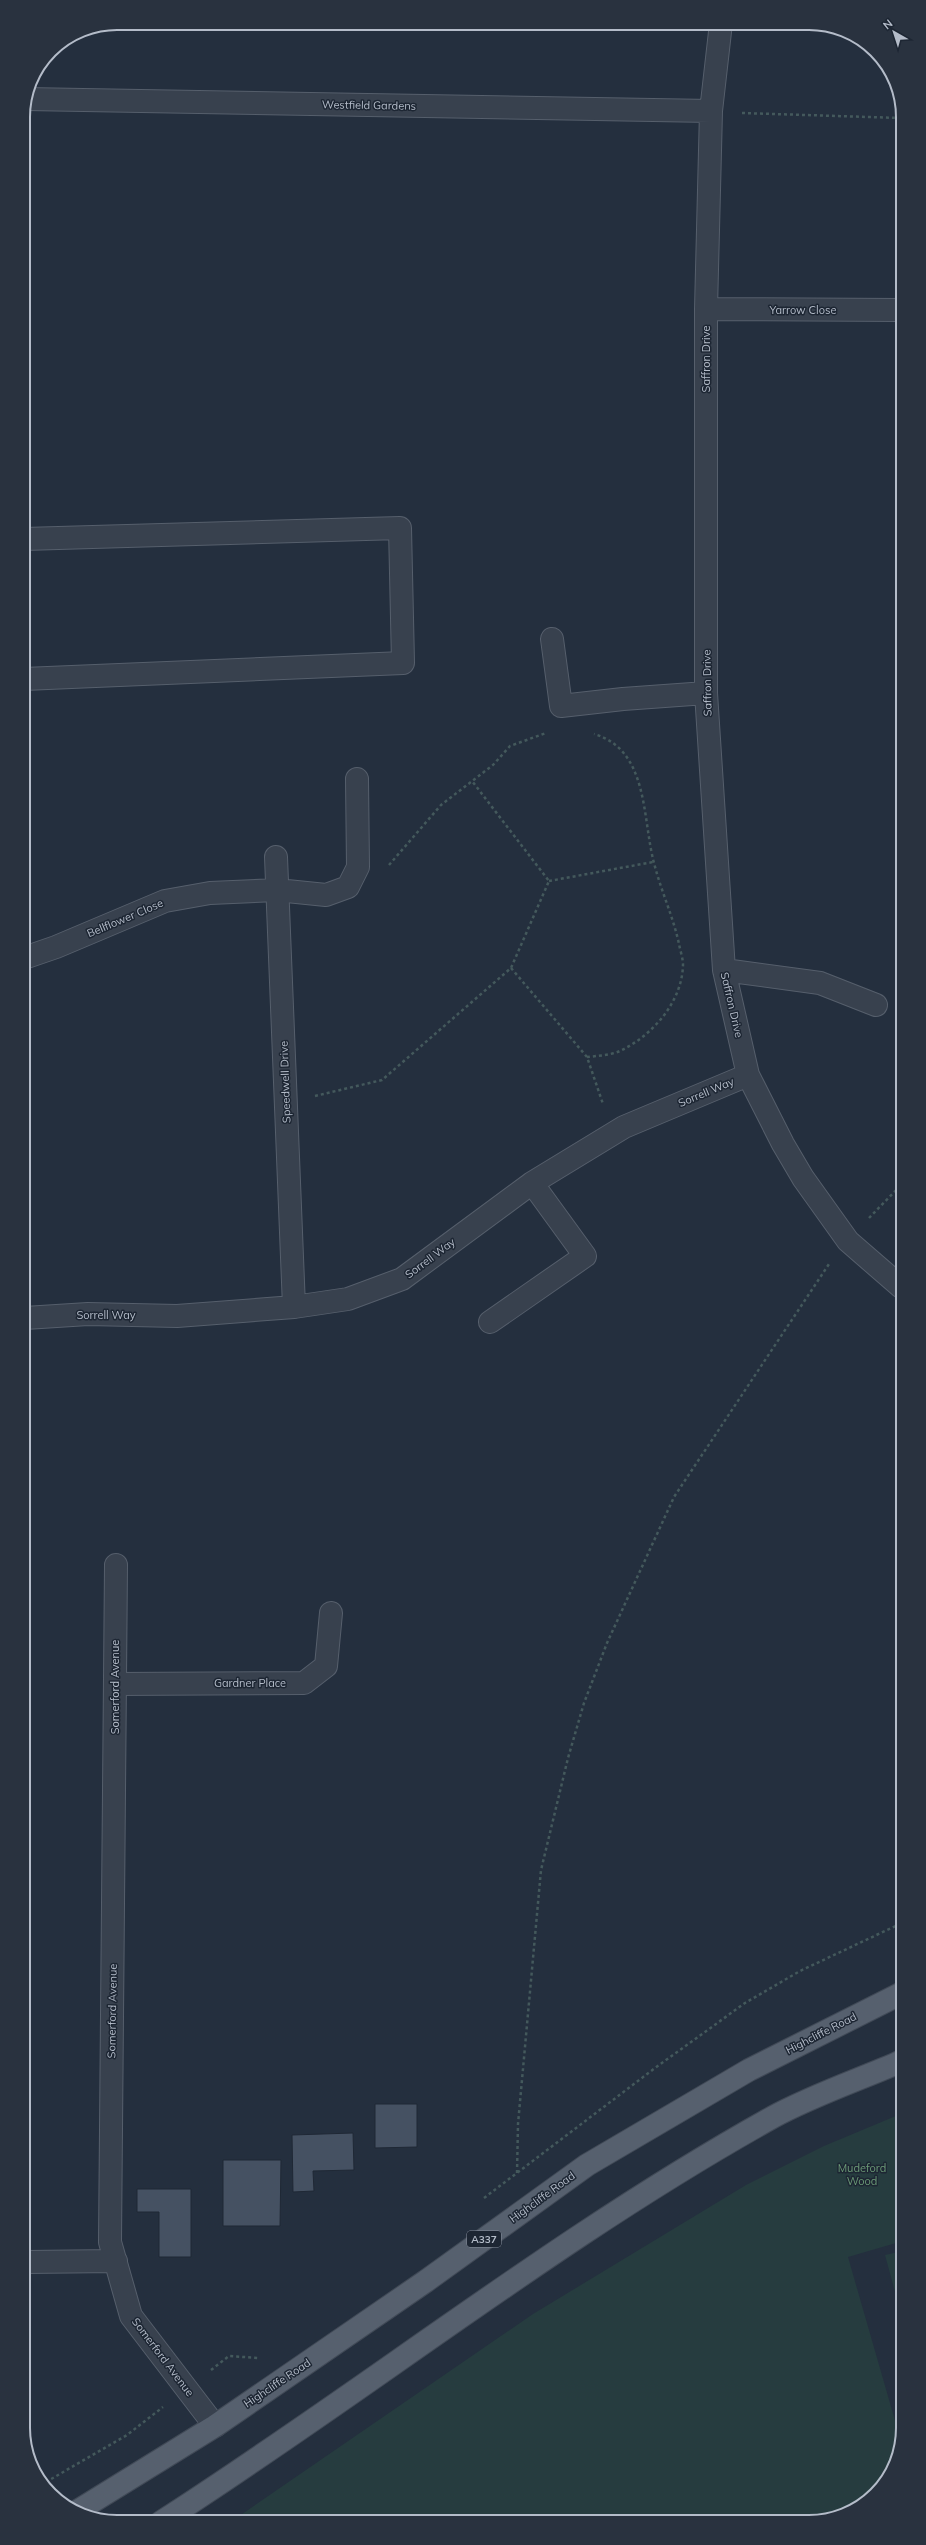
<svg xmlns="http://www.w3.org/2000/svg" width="926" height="2545" viewBox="0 0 926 2545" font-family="Mulish,sans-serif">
	<rect width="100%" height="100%" fill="#242f3e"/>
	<!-- green -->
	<path fill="#263c3f" d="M 903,2113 L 903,2241 L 848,2257 L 900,2438 L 884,2485 L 834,2519 L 232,2521 L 533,2314 L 746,2185 L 824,2146 Z
		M 903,2251 L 903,2313 L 901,2314 L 885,2255 Z"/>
	<!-- building -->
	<path fill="#455162" stroke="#1f2835" d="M 375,2104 L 417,2104 L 417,2147 L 375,2148 Z
		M 353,2133 L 354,2170 L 313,2171 L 314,2191 L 293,2192 L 292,2135 Z
		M 223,2160 L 281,2160 L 280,2226 L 223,2226 Z
		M 137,2189 L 191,2189 L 191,2257 L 159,2257 L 159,2212 L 137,2212 Z"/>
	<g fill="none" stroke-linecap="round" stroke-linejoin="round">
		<defs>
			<path id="minor" d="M 721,23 L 711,111 L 706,309 L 706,693 L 724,970 L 748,1075 L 783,1144 L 803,1178 L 848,1241 L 901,1287
				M 26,99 L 711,111
				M 706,309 L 900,310
				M 24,539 L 400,528 L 403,663 L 24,679
				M 552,639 L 561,706 L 623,699 L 706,693
				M 276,857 L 294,1307
				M 24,958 L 56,947 L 165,901 L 210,893 L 277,890 L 326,895 L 348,887 L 358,867 L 357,779
				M 724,970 L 820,983 L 876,1005
				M 25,1318 L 88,1314 L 177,1316 L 294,1307 L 348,1299 L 402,1279 L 532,1183 L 624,1127 L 748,1075
				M 490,1322 L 585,1256 L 532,1183
				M 116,1565 L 110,2242 L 131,2316 L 215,2426
				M 115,1684 L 304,1683 L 326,1666 L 331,1613
				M 26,2262 L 116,2261"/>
			<path id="major" d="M 79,2510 L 215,2426 L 426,2281 L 587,2165 L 749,2070 L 902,1993
				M 161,2522 C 367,2390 559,2236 773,2117 C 813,2095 861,2079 902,2061"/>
		</defs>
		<!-- minor casing -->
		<use href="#minor" stroke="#565f6c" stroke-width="24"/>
		<!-- major casing -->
		<use href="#major" stroke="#414a57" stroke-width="24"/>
		<!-- path -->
		<path stroke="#44595c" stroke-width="2.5" stroke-dasharray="3 3" stroke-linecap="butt" d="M 742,113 L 900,118
			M 389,865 L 441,805 L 493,765 L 510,746 L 546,733
			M 549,881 L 653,862
			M 511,968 L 587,1057 L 603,1104
			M 587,1057 C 597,1056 611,1055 620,1051 C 653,1035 682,1002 683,965 C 683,958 680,950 679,944 C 673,916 661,891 654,863 C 642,818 649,750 594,734
			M 315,1096 L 382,1080 L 511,968 L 549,881 L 472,781
			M 869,1218 L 901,1185
			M 517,2173 L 518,2124 L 541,1870 L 568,1758 L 584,1703 L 607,1643 L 674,1497 L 829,1264
			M 484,2198 L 655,2068 L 745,2003 L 800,1971 L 902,1923
			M 211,2370 L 229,2356 L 258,2358
			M 46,2482 L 127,2435 L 163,2407"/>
		<!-- minor -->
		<use href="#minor" stroke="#38414e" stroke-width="22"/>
		<!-- major -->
		<use href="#major" stroke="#56606e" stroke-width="22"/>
	</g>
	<g text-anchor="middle" stroke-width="3" stroke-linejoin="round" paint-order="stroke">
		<!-- shield labels -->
		<rect fill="#1d2633" stroke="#878f9c" stroke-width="1" x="467" y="2231" width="34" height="16" rx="3"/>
		<g font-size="10" font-weight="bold" fill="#b4bcc9">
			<text x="484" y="2243">A337</text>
		</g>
		<!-- street labels -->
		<g font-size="11" fill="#b4bcc9" stroke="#1d2633">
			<text transform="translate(369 105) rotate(1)" y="4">Westfield Gardens</text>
			<text x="803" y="314">Yarrow Close</text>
			<text transform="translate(706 359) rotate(-90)" y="4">Saffron Drive</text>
			<text transform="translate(707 683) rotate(-91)" y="4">Saffron Drive</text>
			<text transform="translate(125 918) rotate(-23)" y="4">Bellflower Close</text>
			<text transform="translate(732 1005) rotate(77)" y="4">Saffron Drive</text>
			<text transform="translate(285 1082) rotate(-92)" y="4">Speedwell Drive</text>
			<text transform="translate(706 1092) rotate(-23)" y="4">Sorrell Way</text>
			<text transform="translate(430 1258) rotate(-37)" y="4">Sorrell Way</text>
			<text x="106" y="1319">Sorrell Way</text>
			<text x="250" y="1687">Gardner Place</text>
			<text transform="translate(115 1687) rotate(-90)" y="4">Somerford Avenue</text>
			<text transform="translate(112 2011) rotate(-89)" y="4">Somerford Avenue</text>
			<text transform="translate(821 2033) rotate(-27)" y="4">Highcliffe Road</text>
			<text transform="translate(542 2197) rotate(-36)" y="4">Highcliffe Road</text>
			<text transform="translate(163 2357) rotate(53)" y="4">Somerford Avenue</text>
			<text transform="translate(277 2383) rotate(-34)" y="4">Highcliffe Road</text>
		</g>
		<!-- park labels -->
		<g font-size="11" fill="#6b9a76" stroke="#1d2633">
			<text x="862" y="2172">Mudeford<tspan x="862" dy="13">Wood</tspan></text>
		</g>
	</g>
	<!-- crop -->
	<path d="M0 0H926V2545H0ZM117 30H809A87 87 0 0 1 896 117V2428A87 87 0 0 1 809 2515H117A87 87 0 0 1 30 2428V117A87 87 0 0 1 117 30Z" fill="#29323f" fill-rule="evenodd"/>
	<path fill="none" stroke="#b4bcc9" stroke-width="2" d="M117 30H809A87 87 0 0 1 896 117V2428A87 87 0 0 1 809 2515H117A87 87 0 0 1 30 2428V117A87 87 0 0 1 117 30Z"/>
	<!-- north arrow -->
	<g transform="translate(894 32) rotate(321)" stroke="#1d2633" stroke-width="3" paint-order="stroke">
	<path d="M0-3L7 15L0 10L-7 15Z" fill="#b4bcc9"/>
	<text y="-6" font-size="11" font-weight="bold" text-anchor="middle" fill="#b4bcc9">N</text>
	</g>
</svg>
